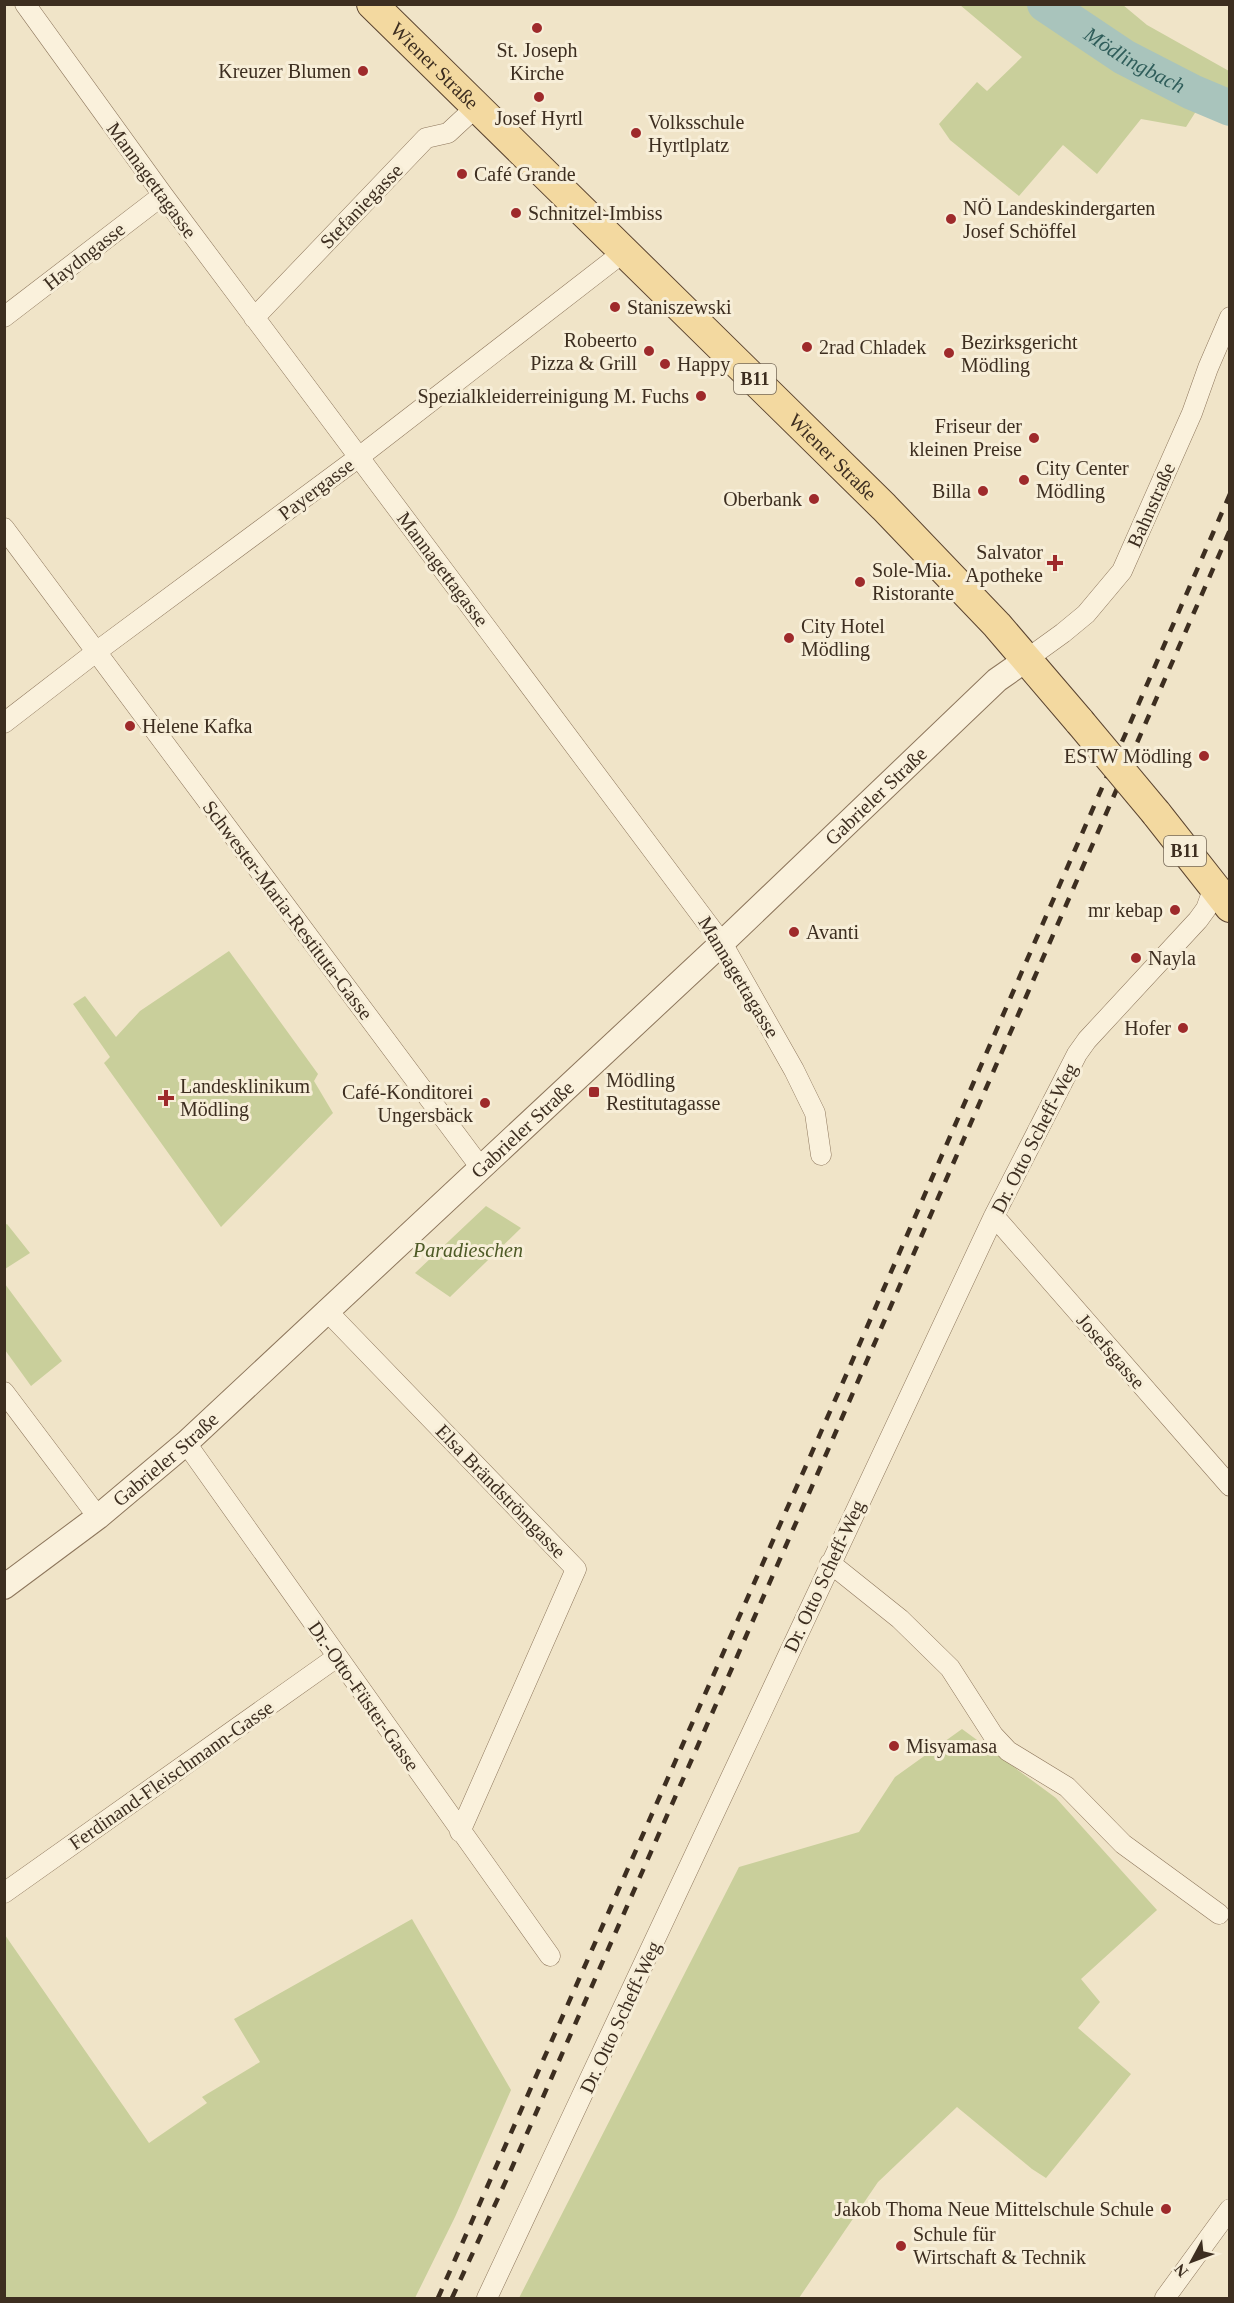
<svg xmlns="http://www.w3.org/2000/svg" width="1234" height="2303" viewBox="0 0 1234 2303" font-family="Georgia,serif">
	<rect width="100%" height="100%" fill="#f0e4c8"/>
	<!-- green -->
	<path fill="#c9cf9b" d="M 960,5 L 1123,5 L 1147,25 L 1229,71 L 1229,115 L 1200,105 L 1186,127 L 1141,119 L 1097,174 L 1063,145 L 1019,196 L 950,140 L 939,124 L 977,82 L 987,91 L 1022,57 Z
		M 229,951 L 318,1074 L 314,1081 L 333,1113 L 221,1227 L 104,1063 L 110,1057 L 73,1004 L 85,996 L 116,1037 L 140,1011 Z
		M 486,1206 L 521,1228 L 450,1297 L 415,1273 Z
		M 7,1224 L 30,1253 L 5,1269 L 5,1225 Z
		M 5,1284 L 62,1361 L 31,1386 L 5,1350 Z
		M 962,1729 L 1056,1798 L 1157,1910 L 1081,1979 L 1100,2002 L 1078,2028 L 1131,2074 L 1046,2178 L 1032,2169 L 957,2107 L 878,2182 L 799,2298 L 519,2298 L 739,1867 L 859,1832 L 895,1777 Z
		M 412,1919 L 511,2090 L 455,2217 L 415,2298 L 5,2298 L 5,1935 L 149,2143 L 207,2103 L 202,2097 L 260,2062 L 234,2019 Z"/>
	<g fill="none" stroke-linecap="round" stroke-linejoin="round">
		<!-- river -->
		<path stroke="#a9c4bc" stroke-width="36" id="s1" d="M 1045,4 L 1124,57 L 1192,92 L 1230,108"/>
		<defs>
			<path id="minor" d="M 25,4 L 163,195 L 722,943 L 794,1070 L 815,1113 L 821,1155
				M 4,317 L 163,195
				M 254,318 L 426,138 L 448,133 L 475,108
				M 4,528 L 481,1168
				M 1027,659 L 1063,633 L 1086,614 L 1122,571 L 1192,413 L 1208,368 L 1230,317
				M 4,723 L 96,652 L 359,457 L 625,251
				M 994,1216 L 1230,1486
				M 326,1310 L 576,1569 L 460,1832
				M 4,1392 L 98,1517
				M 186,1443 L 550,1956
				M 830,1563 L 900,1619 L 950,1668 L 993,1735 L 1008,1751 L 1067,1787 L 1123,1844 L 1219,1914
				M 4,1893 L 337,1657
				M 487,2298 L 994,1216 L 1077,1054 L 1087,1040 L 1198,920 L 1206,909 L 1214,887
				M 1165,2298 L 1230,2209"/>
			<g id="tertiary">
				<path id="s2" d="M 4,1587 L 98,1517 L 186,1443 L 722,943 L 997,680 L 1027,659"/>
			</g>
			<g id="primary">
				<path id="s3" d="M 372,4 L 884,507 L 997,625 L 1080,722"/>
				<path d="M 1156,813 L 1230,907"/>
			</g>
		</defs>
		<!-- minor casing -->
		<use href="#minor" stroke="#8d765c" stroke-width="21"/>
		<!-- tertiary casing -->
		<use href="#tertiary" stroke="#8d765c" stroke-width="26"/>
		<!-- primary casing -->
		<use href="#primary" stroke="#5b4430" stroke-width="32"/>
		<!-- minor -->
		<use href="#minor" stroke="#faf1dc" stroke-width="20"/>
		<!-- tertiary -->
		<use href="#tertiary" stroke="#faf1dc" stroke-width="24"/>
		<!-- primary -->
		<use href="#primary" stroke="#f3d9a0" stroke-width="30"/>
		<!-- rail -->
		<path stroke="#3d2e20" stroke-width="4.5" stroke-dasharray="10 10" stroke-linecap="butt" d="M 438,2298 L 847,1373 L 1230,494
			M 452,2298 L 510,2172 L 817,1475 L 1230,530"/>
		<defs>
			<path id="primary-bridge" d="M 1080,722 L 1156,813"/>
		</defs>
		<!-- primary-bridge casing -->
		<use href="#primary-bridge" stroke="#5b4430" stroke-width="32" stroke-linecap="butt"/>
		<!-- primary-bridge -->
		<use href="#primary-bridge" stroke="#f3d9a0" stroke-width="30"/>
	</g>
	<!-- markers -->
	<g fill="#9e2a2b" stroke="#f7eed8" stroke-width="2">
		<circle cx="537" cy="28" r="6"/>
		<circle cx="363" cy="71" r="6"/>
		<circle cx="539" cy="97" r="6"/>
		<circle cx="636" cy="133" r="6"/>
		<circle cx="462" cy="174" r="6"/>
		<circle cx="516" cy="213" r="6"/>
		<circle cx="951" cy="219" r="6"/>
		<circle cx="615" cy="307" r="6"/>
		<circle cx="807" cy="347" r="6"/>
		<circle cx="649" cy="351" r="6"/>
		<circle cx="949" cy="353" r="6"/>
		<circle cx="665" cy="364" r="6"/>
		<circle cx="701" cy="396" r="6"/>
		<circle cx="1034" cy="438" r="6"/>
		<circle cx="1024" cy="480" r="6"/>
		<circle cx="983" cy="491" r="6"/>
		<circle cx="814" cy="499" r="6"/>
		<path d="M1052 554h6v6h6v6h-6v6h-6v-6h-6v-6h6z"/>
		<circle cx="860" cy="582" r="6"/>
		<circle cx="789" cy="638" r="6"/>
		<circle cx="130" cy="726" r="6"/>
		<circle cx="1204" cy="756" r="6"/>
		<circle cx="1175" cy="910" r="6"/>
		<circle cx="794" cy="932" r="6"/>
		<circle cx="1136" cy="958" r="6"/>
		<circle cx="1183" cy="1028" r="6"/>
		<rect x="588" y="1086" width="12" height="12" rx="3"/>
		<path d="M163 1089h6v6h6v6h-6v6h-6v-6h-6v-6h6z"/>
		<circle cx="485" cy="1103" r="6"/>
		<circle cx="894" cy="1746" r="6"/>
		<circle cx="1166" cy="2209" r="6"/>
		<circle cx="901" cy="2246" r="6"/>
	</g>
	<g text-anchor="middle" stroke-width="6" stroke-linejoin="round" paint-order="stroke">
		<!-- shield labels -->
		<g fill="#f7eed8" stroke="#756857" stroke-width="1.5">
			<rect x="734" y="364" width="42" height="30" rx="4.5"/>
			<rect x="1164" y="836" width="42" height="30" rx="4.5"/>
		</g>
		<g font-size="18" font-weight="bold" fill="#3d2e20">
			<text x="755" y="385">B11</text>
			<text x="1185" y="857">B11</text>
		</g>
		<!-- poi labels -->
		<g font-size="20" fill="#3d2e20" stroke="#f7eed8" text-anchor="start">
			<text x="537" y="57" text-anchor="middle">St. Joseph<tspan x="537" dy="23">Kirche</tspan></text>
			<text x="351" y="78" text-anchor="end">Kreuzer Blumen</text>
			<text x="539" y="125" text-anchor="middle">Josef Hyrtl</text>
			<text x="648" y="129">Volksschule<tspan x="648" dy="23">Hyrtlplatz</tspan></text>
			<text x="474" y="181">Café Grande</text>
			<text x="963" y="215">NÖ Landeskindergarten<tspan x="963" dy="23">Josef Schöffel</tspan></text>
			<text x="528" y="220">Schnitzel-Imbiss</text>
			<text x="627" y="314">Staniszewski</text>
			<text x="637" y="347" text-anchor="end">Robeerto<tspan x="637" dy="23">Pizza &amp; Grill</tspan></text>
			<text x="961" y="349">Bezirksgericht<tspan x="961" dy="23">Mödling</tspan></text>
			<text x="819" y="354">2rad Chladek</text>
			<text x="677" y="371">Happy</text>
			<text x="689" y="403" text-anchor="end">Spezialkleiderreinigung M. Fuchs</text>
			<text x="1022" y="433" text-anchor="end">Friseur der<tspan x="1022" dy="23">kleinen Preise</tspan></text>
			<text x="1036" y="475">City Center<tspan x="1036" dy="23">Mödling</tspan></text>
			<text x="971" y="498" text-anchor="end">Billa</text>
			<text x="802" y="506" text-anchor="end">Oberbank</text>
			<text x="1043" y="559" text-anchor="end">Salvator<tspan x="1043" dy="23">Apotheke</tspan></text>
			<text x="872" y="577">Sole-Mia.<tspan x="872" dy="23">Ristorante</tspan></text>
			<text x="801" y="633">City Hotel<tspan x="801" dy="23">Mödling</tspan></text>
			<text x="142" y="733">Helene Kafka</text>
			<text x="1192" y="763" text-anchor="end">ESTW Mödling</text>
			<text x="1163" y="917" text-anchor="end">mr kebap</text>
			<text x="806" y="939">Avanti</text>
			<text x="1148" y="965">Nayla</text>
			<text x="1171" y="1035" text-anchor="end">Hofer</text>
			<text x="606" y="1087">Mödling<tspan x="606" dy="23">Restitutagasse</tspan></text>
			<text x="180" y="1093">Landesklinikum<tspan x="180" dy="23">Mödling</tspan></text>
			<text x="473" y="1099" text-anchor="end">Café-Konditorei<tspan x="473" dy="23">Ungersbäck</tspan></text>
			<text x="906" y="1753">Misyamasa</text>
			<text x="1154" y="2216" text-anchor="end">Jakob Thoma Neue Mittelschule Schule</text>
			<text x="913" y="2241">Schule für<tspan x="913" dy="23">Wirtschaft &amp; Technik</tspan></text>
		</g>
		<!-- street labels -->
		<g font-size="20" fill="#3d2e20" stroke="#f7eed8">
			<text dy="7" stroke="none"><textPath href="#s3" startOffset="88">Wiener Straße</textPath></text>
			<text transform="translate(152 180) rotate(54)" y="7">Mannagettagasse</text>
			<text transform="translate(361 206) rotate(-46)" y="7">Stefaniegasse</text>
			<text transform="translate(84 256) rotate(-38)" y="7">Haydngasse</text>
			<text dy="7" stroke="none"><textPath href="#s3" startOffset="646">Wiener Straße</textPath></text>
			<text transform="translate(316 489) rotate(-37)" y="7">Payergasse</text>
			<text transform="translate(1151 505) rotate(-66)" y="7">Bahnstraße</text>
			<text transform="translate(443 569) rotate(53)" y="7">Mannagettagasse</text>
			<text dy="7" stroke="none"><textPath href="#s2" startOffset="1178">Gabrieler Straße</textPath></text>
			<text transform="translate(288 910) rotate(53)" y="7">Schwester-Maria-Restituta-Gasse</text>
			<text transform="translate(739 977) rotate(59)" y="7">Mannagettagasse</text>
			<text dy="7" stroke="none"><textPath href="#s2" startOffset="692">Gabrieler Straße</textPath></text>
			<text transform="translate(1034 1138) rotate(-63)" y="7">Dr. Otto Scheff-Weg</text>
			<text transform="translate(1111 1351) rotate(49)" y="7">Josefsgasse</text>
			<text dy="7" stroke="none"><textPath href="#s2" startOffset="206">Gabrieler Straße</textPath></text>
			<text transform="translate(501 1491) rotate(46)" y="7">Elsa Brändströmgasse</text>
			<text transform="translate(824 1576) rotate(-65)" y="7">Dr. Otto Scheff-Weg</text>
			<text transform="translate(364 1696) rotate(55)" y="7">Dr.-Otto-Füster-Gasse</text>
			<text transform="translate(171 1775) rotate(-35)" y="7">Ferdinand-Fleischmann-Gasse</text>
			<text transform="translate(620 2017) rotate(-65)" y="7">Dr. Otto Scheff-Weg</text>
		</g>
		<!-- park labels -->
		<g font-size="20" font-style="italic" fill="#4d5a26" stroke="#f7eed8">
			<text x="468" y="1257">Paradieschen</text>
		</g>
		<!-- water labels -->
		<g font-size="21" font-style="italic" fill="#2f5d5a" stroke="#f7eed8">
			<text dy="7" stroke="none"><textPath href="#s1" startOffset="106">Mödlingbach</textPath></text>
		</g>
	</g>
	<!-- border -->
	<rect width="1234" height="2303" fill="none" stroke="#3d2e20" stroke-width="12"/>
	<!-- north arrow -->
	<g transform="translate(1192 2261) rotate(229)" stroke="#f7eed8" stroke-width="4.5" paint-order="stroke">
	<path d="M0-4.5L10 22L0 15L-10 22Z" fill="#3d2e20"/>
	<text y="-9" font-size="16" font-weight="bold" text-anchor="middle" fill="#3d2e20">N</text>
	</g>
</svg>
